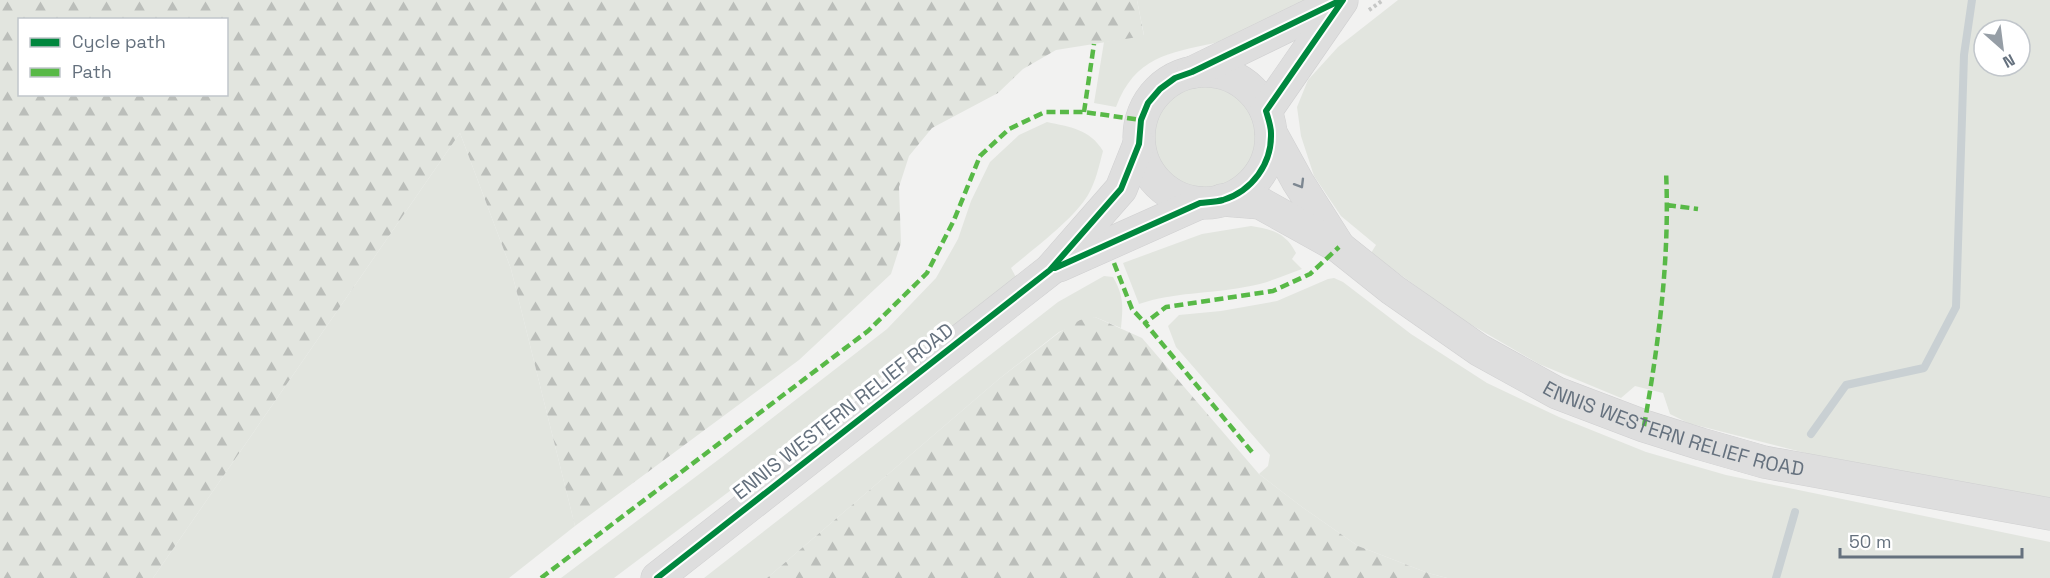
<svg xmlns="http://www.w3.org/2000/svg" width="2050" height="578" viewBox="0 0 2050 578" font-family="'Space Grotesk',sans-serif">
	<defs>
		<pattern id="forest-firs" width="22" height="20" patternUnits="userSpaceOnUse" patternTransform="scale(1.5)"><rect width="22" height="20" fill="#e2e5df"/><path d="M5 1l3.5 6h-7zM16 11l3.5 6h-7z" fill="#bbbeba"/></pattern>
	</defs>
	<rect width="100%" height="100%" fill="#f2f2f1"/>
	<!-- green -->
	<path fill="#e2e5df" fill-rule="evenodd" d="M 1137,0 L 1317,0 C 1303,8 1288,19 1272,25 C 1254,32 1234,39 1215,43 C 1168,53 1135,57 1116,107 L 1094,103 L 1104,42 L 1144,35 Z
		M 1398,0 L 2050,0 L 2050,500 L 1825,458 L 1688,423 L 1670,414 L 1663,393 L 1635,386 L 1621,398 L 1539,364 L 1458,317 L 1371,253 L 1376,245 L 1341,216 L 1314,176 L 1301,136 L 1297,107 L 1308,80 L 1338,47 ZM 1984,30 L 2020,30 L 2020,66 L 1984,66 Z
		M1152 137a52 52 0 1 1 104 0a52 52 0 1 1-104 0Z
		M 1047,122 C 1070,127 1090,129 1103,151 C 1099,166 1096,181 1088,195 C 1073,220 1033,249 1011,268 L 1018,281 L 887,373 L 614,578 L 561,578 L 722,457 L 887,329 L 936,278 L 958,239 L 971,201 L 990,162 L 1019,135 Z
		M 460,133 L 511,269 L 575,526 L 509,578 L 153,578 Z
		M 1251,226 C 1272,229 1286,233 1296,253 L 1292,259 L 1302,269 C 1283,276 1265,284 1245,287 C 1208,294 1175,292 1139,304 L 1123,263 L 1202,234 Z
		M 1104,276 L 1113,277 C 1124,296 1123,306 1121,328 L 1095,317 L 1059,332 L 999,379 L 767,578 L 704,578 L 1058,302 Z
		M 1334,278 L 1343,282 L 1411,334 L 1487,383 L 1559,417 L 1646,452 L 1726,475 L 2050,542 L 2050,578 L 1447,578 L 1428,573 L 1358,546 L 1302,507 L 1259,474 L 1268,466 L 1270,455 L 1176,347 L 1168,326 L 1179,315 L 1221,311 L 1277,301 L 1328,279 Z"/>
	<!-- forest -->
	<path fill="url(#forest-firs)" fill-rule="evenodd" d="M 0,0 L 1137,0 L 1144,36 L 1056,50 L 1023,69 L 998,93 L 932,128 L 909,156 L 899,187 L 901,243 L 891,274 L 799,360 L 575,526 L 511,269 L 460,133 L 153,578 L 0,578 ZM 20,20 L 226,20 L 226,94 L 20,94 Z
		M 1095,317 L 1142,338 L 1259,474 L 1302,507 L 1358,546 L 1428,573 L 1447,578 L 767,578 L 999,379 L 1060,332 L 1080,320 Z"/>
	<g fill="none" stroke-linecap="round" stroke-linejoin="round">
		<!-- stream -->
		<path stroke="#c9d0d3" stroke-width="8" d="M 1811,434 L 1846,385 L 1924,368 L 1956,307 L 1964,55 L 1972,0
			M 1776,578 L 1795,512"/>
		<defs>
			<g id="primary">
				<circle cx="1205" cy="137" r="66"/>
				<path d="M 1193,72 L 1341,0"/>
				<path d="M 1266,111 L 1342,1"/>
				<path d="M 1271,133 L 1298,182 L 1338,245"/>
				<path id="s1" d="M 1222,200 L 1260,203 L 1339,247 L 1393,290 L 1479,350 L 1557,393 L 1644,426 L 1701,444 L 1764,462 L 2050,514"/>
				<path d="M 1059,266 L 1200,203"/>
				<path d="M 657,578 L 1050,270 L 1121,189 L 1139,144"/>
			</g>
		</defs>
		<!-- primary casing -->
		<use href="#primary" stroke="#d0d0d1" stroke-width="33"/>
		<!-- path -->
		<path stroke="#c6c7c6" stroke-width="4" stroke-dasharray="3 3" stroke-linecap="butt" d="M 1369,10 L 1383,0"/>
		<!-- primary -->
		<use href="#primary" stroke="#dedede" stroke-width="32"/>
		<!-- quiet -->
		<path stroke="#58b947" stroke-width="4.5" stroke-dasharray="9 4.5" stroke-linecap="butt" d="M 1084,112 L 1094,44
			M 1667,205 L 1698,209
			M 1114,263 L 1132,309 L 1145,323
			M 1644,426 C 1659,342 1670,256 1666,171
			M 1252,452 L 1145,323 L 1166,307 L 1273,291 L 1310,274 L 1339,247
			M 541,578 L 868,331 L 927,273 L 954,220 L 980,156 L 1009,129 L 1045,112 L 1084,112 L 1141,120"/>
		<defs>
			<path id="cycleway" d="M 1055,268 L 1200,203 C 1207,202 1216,202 1223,200 C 1252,191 1272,164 1271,133 C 1271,126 1268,118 1266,111 L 1343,0
				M 657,578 L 1050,270 L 1121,189 L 1139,144 L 1141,120 L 1148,103 L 1160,89 L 1175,78 L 1192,72 L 1341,0"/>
		</defs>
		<!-- cycleway casing -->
		<use href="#cycleway" stroke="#fff" stroke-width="10"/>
		<!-- cycleway -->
		<use href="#cycleway" stroke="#00873e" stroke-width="6"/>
	</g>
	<!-- one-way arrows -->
	<defs><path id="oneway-chevron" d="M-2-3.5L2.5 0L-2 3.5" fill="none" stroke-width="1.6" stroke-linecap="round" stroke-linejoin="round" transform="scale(1.5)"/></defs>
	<use stroke="#7d8791" href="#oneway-chevron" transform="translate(1300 184) rotate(59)"/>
	<g text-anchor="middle" stroke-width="6" stroke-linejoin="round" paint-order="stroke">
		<!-- street labels -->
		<g font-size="20" fill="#65717e" stroke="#fff">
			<text transform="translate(843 411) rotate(-38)" y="7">ENNIS WESTERN RELIEF ROAD</text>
			<text dy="7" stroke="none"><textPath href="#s1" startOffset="514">ENNIS WESTERN RELIEF ROAD</textPath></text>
		</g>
	</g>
	<!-- legend -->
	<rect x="18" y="18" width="210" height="78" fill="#ffffff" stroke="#c1c6cb" stroke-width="1.5"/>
	<rect x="30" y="38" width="30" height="9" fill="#00873e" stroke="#c1c6cb" stroke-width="1.5"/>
	<text x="72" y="48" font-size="18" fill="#65717e">Cycle path</text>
	<rect x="30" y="68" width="30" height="9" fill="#58b947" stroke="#c1c6cb" stroke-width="1.5"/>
	<text x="72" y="78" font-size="18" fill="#65717e">Path</text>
	<!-- north arrow -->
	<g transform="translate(2002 48) rotate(152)"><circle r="28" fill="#ffffff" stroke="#c1c6cb" stroke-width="1.5"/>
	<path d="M0-4.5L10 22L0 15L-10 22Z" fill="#969ea6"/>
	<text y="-9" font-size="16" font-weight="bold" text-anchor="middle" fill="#65717e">N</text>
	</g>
	<!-- scale -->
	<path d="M1840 548v9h182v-9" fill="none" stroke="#65717e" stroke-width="3"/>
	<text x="1849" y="548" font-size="18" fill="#65717e" stroke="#ffffff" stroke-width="4.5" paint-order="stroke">50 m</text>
</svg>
